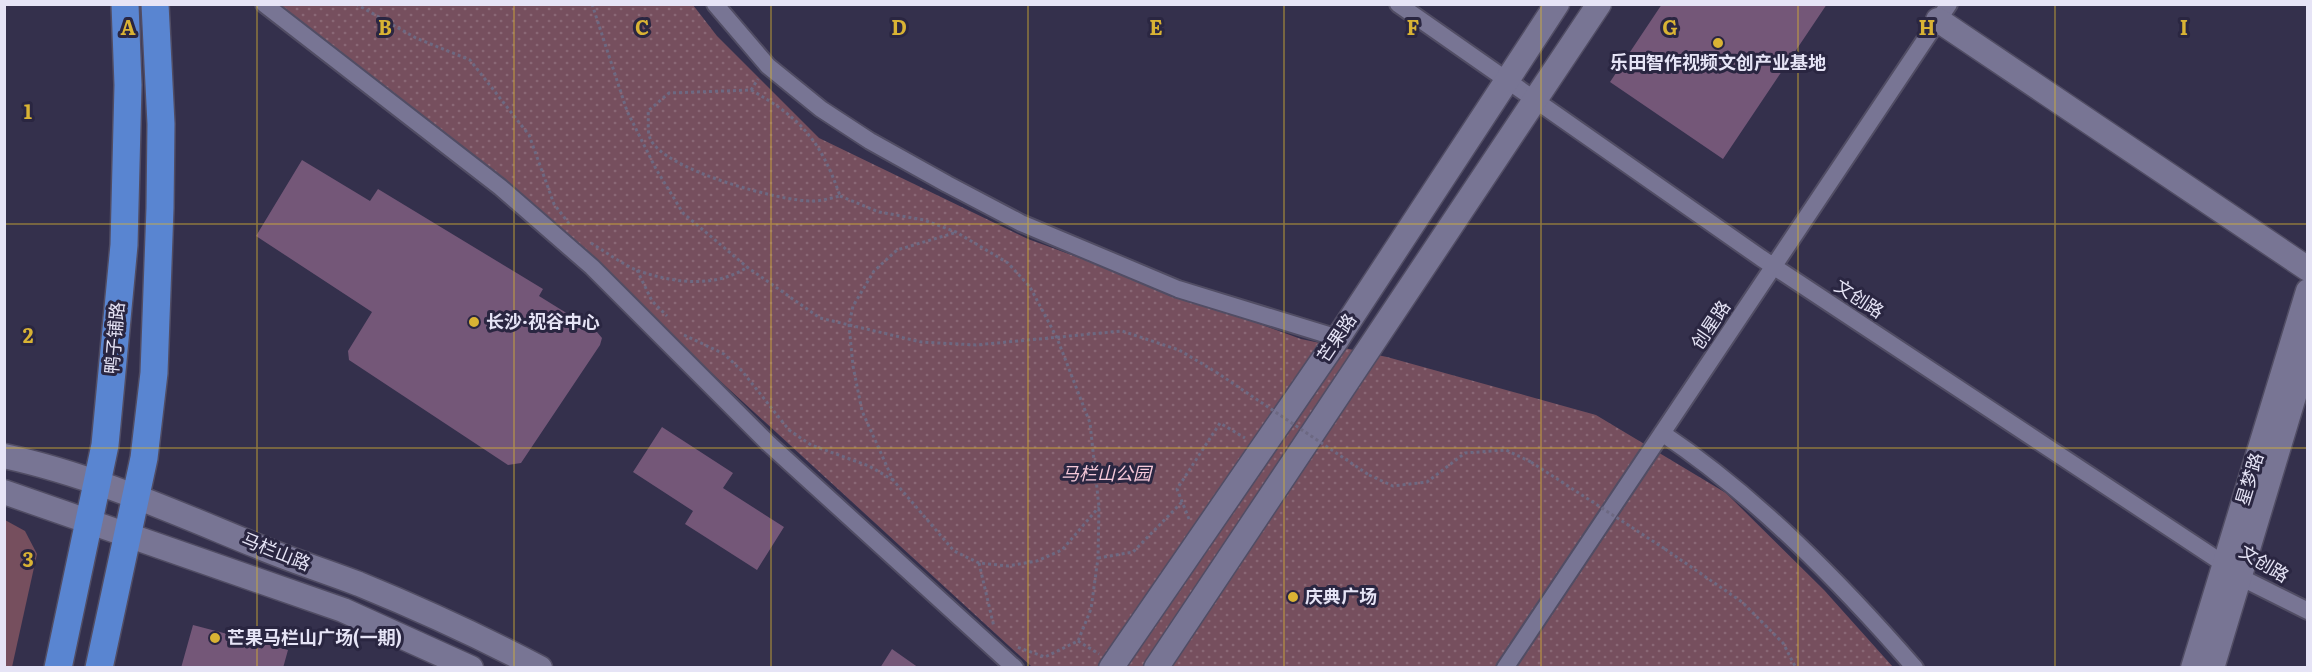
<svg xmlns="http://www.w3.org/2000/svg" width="2312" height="672" viewBox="0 0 2312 672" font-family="Literata,'Noto Sans SC',serif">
	<defs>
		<pattern id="grass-dots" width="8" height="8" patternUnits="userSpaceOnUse" patternTransform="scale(1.5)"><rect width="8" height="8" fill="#764f5e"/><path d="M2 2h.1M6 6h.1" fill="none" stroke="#8a6876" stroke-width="1.8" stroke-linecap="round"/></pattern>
	</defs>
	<rect width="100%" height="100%" fill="#34304c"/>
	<!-- grass -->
	<path fill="url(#grass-dots)" d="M 277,5 L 693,5 L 717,36 L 819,138 L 1028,239 L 1301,339 L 1387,357 L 1596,415 L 1726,493 L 1824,590 L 1893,667 L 1032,667 L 548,223 L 385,87 Z"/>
	<!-- garden -->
	<path fill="#764f5e" d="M 5,520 L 25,531 L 37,554 L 12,667 L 5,667 Z"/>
	<!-- building -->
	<path fill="#745778" d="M 1662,4 L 1827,4 L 1723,159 L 1610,82 Z
		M 302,160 L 370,201 L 378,189 L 543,289 L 539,296 L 597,332 L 602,338 L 600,345 L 521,463 L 508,465 L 349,360 L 348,351 L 372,312 L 256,236 Z
		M 662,427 L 733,473 L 723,488 L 784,527 L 757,570 L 685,524 L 693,511 L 633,472 Z
		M 193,625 L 288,650 L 283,668 L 181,668 Z
		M 892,649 L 919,668 L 880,668 Z"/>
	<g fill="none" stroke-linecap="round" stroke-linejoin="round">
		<defs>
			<path id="street" d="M 264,4 L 500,187 L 592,267 L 768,443 L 1015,668
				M 715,4 L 768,66 L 821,109 L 870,141 L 947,184 L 1021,223 L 1178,289 L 1338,338
				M 1398,4 L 1761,258 L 2224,564 L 2240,577 L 2308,611
				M 1662,433 C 1757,497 1840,582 1915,668
				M 1505,668 L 1949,4"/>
			<path id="secondary" d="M 1938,20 L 2308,269
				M 4,456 C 92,475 174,512 257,546 C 290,560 325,571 359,584 C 420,609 481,637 540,668
				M 4,492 L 343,610 L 471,668
				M 1111,668 L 1338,338 L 1557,4
				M 1156,668 L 1599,4
				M 2193,668 L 2308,291
				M 2212,668 L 2308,350"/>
			<path id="primary" d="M 58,668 L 105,445 L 124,245 L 128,85 L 125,4
				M 99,668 L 144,458 L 154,373 L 160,208 L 161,124 L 155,4"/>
		</defs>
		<!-- street casing -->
		<use href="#street" stroke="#514d64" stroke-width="20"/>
		<!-- secondary casing -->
		<use href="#secondary" stroke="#514d64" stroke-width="27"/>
		<!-- primary casing -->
		<use href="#primary" stroke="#514d64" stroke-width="30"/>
		<!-- path -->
		<path stroke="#6d6982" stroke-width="3" stroke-dasharray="3 3" stroke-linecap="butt" d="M 356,4 L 416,38 L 470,60 L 529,135 L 554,204 L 570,225
			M 592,4 L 627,111 L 656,169 L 683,213 L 747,267 L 820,318 L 921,342 L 976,345 L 1122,331 L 1179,350 L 1216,372
			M 751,90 C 801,118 821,141 840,196 C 831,198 822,201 813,201 C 781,202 661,169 650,138 C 647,131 649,119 648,111 L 669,93 Z
			M 751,90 L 758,79
			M 840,196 L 879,212 L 924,220 L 956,232 L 1008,263 L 1030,287 L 1057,338 L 1090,423 L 1099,507 L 1098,558 L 1091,609 L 1078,641 L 1045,657 L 1017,647
			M 954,233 L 897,250 L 874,271 L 853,306 L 849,325 L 853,366 L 862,411 L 893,480 L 954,551 L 979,563 L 1008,566 L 1037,561 L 1062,550 L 1099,507
			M 591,243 C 606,252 623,265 639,271 C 674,283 714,288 746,268
			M 637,270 L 652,301 L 667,316
			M 684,335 L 724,354 L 742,371 L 789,430 L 811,445 L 869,466 L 893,480
			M 1369,475 L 1393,486 L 1427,482 L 1465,453 L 1506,450 L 1531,462
			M 1189,519 L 1177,489 L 1220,423 L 1245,438
			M 1665,549 L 1742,602 L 1783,643 L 1796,668
			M 1098,558 L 1133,552 L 1182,502
			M 979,563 L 994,627
			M 1078,641 L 1099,654"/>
		<!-- street -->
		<use href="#street" stroke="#787594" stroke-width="16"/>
		<!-- secondary -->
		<use href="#secondary" stroke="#787594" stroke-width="24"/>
		<!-- primary -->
		<use href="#primary" stroke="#5985d1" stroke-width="27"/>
		<!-- path-bridge -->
		<path stroke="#6d6982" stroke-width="3" stroke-dasharray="3 3" stroke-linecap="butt" d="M 1216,372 L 1369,475
			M 1531,462 L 1665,549"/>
	</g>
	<!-- grid -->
	<path fill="none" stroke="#d9b334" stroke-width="1.5" stroke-opacity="0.55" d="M 257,4 L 257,668M 514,4 L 514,668M 771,4 L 771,668M 1028,4 L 1028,668M 1284,4 L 1284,668M 1541,4 L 1541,668M 1798,4 L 1798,668M 2055,4 L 2055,668M 4,224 L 2308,224M 4,448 L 2308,448"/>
	<!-- markers -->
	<g fill="#d9b334" stroke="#2a2641" stroke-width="2">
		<circle cx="1718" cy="43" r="6"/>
		<circle cx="474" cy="322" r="6"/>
		<circle cx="1293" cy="597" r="6"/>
		<circle cx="215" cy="638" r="6"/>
	</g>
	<g text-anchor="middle" stroke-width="6" stroke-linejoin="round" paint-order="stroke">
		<!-- poi labels -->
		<g font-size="18" font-weight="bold" fill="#e6e4f6" stroke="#2a2641" text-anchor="start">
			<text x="1718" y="69" text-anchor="middle">乐田智作视频文创产业基地</text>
			<text x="486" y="328">长沙·视谷中心</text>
			<text x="1305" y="603">庆典广场</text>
			<text x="227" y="644">芒果马栏山广场(一期)</text>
		</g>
		<!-- street labels -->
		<g font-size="18" fill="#e6e4f6" stroke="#2a2641">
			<text transform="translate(1859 299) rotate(33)" y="6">文创路</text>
			<text transform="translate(1711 325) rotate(-56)" y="6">创星路</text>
			<text transform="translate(115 338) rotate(-85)" y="6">鸭子铺路</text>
			<text transform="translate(1337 338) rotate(-56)" y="6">芒果路</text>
			<text transform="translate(2250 479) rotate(-73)" y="6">星梦路</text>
			<text transform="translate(276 552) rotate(22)" y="6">马栏山路</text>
			<text transform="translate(2264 564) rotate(31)" y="6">文创路</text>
		</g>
		<!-- park labels -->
		<g font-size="18" font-style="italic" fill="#f7c9da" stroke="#2a2641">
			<text x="1106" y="480">马栏山公园</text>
		</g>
	</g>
	<g font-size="20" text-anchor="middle" font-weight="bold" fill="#d9b334" stroke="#2a2641" stroke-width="6" stroke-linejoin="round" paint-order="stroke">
		<text x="128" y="35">A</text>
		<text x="385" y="35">B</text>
		<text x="642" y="35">C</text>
		<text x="899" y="35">D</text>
		<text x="1156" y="35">E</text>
		<text x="1413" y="35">F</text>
		<text x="1670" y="35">G</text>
		<text x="1927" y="35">H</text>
		<text x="2184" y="35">I</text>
		<text x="28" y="119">1</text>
		<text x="28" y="343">2</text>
		<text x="28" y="567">3</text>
	</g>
	<!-- border -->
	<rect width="2312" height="672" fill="none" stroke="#e6e4f6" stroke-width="12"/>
</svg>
